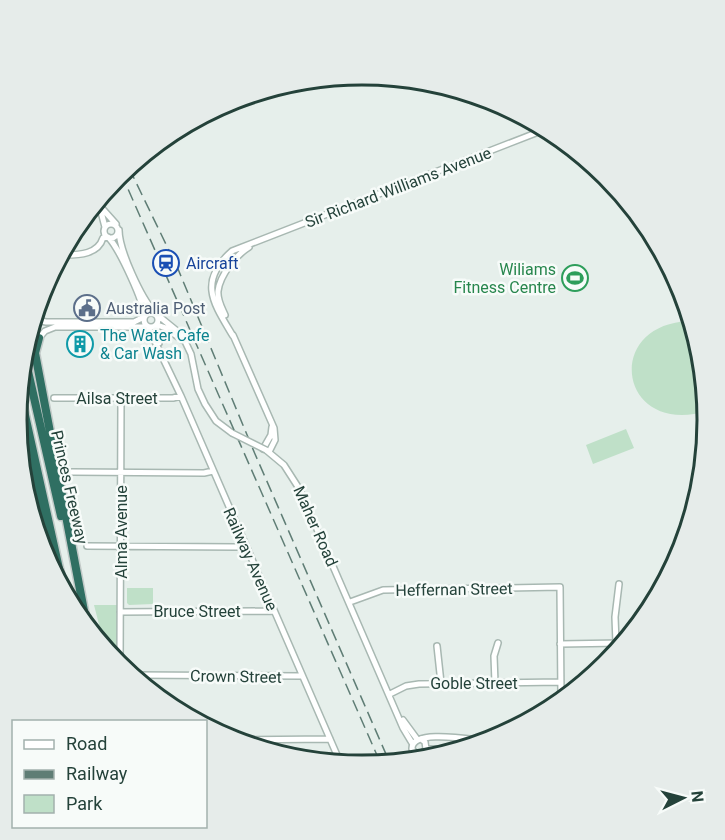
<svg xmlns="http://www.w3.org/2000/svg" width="725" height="840" viewBox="0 0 725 840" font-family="Roboto,sans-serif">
	<rect width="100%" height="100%" fill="#e6efeb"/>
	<!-- green -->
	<path fill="#bfe0c8" d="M 689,321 L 707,411 C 619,437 602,325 689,321 Z
		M 626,429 L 634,448 L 593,464 L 586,445 Z
		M 127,588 L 153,588 L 153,604 L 129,605 L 127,603 Z
		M 94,605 L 118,605 L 118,665 L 104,644 Z"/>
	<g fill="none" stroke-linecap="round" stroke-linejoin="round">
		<defs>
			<path id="minor" d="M 99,205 L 116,224
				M 100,208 L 105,227
				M104 231a7 7 0 1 1 14 0a7 7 0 1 1-14 0Z
				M 119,230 C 119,250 141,298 155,313
				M 109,238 C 119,249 145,303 144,317
				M 65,255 C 80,255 98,254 103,238 L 108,237
				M144 320a7 7 0 1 1 14 0a7 7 0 1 1-14 0Z
				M 155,313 L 182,335 L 191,354 L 198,389 L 205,404 L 216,421 L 232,433
				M 225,315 C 222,308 217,300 218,291 C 220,275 236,255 249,247
				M 36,320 L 46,322 L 134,322 L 144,317
				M 156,325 L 159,343
				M 157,325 L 166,328 L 182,340
				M 148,327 L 181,396 L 340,762
				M 233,335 L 274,428 L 275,440 L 269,452
				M 233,336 C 214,304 197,282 232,251 L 541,131
				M 39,338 L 45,331 L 55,327 L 148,327
				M 54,398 L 173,398 L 181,396
				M 263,449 L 271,435 L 272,427
				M 266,450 L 284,465 L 300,490 L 403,728 L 412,743
				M 72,472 L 204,473 L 213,471
				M 87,546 L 236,547 L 245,545
				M 350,602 L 383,590 L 560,587 L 561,696
				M 120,612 L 274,611
				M 616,643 L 615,617 L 619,584
				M 560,644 L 621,643
				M 437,646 L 441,683
				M 120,666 L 121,398
				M 134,675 L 302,676
				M 495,683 L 494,656 L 498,643
				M 390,694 L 406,686 L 419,684 L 561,682
				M 403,720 L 417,739
				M 232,740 L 330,739
				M 426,749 L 447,749
				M 416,753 L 422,754 L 426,749 L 425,742 L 421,739
				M 417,755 L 412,749 C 411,728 473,740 488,741"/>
			<path id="highway" d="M 39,338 L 35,353 L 85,616
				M 27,367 L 61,516
				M 21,397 L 62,582
				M 21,440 L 45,523"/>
		</defs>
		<!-- minor casing -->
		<use href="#minor" stroke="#a8b8b2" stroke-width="8"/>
		<!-- highway casing -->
		<use href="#highway" stroke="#c2cac8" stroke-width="11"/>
		<!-- minor -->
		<use href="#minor" stroke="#fff" stroke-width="5"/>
		<!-- highway -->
		<use href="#highway" stroke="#2f6f62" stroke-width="8"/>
		<!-- rail -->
		<path stroke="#5f7d75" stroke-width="1.5" stroke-dasharray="12 6" stroke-linecap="butt" d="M 129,168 L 178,269 L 255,454 L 389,761
			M 121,173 L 380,762"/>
		<defs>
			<path id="minor-bridge" d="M 232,433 L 266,450"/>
		</defs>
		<!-- minor-bridge casing -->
		<use href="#minor-bridge" stroke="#a8b8b2" stroke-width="8" stroke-linecap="butt"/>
		<!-- minor-bridge -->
		<use href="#minor-bridge" stroke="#fff" stroke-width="5"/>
	</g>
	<!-- icons -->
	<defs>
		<symbol id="station-ring" viewBox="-11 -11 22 22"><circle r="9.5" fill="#f7fbf9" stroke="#1a4fb4" stroke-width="1.5"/><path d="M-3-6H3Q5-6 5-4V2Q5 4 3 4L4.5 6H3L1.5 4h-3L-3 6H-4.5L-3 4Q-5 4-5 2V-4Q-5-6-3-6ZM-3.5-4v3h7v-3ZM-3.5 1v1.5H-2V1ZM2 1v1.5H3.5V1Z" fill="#1a4fb4"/></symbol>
		<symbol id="stadium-ring" viewBox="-11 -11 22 22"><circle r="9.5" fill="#f7fbf9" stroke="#2e9e5b" stroke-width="1.5"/><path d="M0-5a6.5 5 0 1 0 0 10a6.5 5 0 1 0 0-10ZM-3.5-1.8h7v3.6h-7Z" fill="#2e9e5b"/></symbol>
		<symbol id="civic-ring" viewBox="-11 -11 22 22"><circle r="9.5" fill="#f7fbf9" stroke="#5c6f8a" stroke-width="1.5"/><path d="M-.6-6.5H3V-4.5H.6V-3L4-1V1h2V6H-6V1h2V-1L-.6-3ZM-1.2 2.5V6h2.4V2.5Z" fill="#5c6f8a"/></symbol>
		<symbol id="building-ring" viewBox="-11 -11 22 22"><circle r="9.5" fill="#f7fbf9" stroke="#0f9aa8" stroke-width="1.5"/><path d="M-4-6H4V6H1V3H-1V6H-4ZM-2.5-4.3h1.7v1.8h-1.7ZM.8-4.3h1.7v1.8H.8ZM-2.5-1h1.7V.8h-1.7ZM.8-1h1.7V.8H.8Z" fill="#0f9aa8"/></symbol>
	</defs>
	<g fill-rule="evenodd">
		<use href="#station-ring" x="151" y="248" width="30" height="30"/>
		<use href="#stadium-ring" x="560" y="263" width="30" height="30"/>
		<use href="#civic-ring" x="72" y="293" width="30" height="30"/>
		<use href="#building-ring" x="65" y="329" width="30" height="30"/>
	</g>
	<g text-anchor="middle" stroke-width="5" stroke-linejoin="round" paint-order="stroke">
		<!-- street labels -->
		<g font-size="16" fill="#24423a" stroke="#f7fbf9">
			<text transform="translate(398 187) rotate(-21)" y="6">Sir Richard Williams Avenue</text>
			<text x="117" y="404">Ailsa Street</text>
			<text transform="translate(70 487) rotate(77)" y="6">Princes Freeway</text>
			<text transform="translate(316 526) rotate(66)" y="6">Maher Road</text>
			<text transform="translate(121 532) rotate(-90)" y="6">Alma Avenue</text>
			<text transform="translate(251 559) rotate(66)" y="6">Railway Avenue</text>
			<text transform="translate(454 589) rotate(-1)" y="6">Heffernan Street</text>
			<text x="197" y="617">Bruce Street</text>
			<text transform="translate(236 676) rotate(1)" y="6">Crown Street</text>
			<text x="474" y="689">Goble Street</text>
		</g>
		<!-- transit labels -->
		<g font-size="16" fill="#164399" stroke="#f7fbf9" text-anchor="start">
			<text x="186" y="269">Aircraft</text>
		</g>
		<!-- leisure labels -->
		<g font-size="16" fill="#27864d" stroke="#f7fbf9" text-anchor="end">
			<text x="556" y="275">Wiliams<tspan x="556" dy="18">Fitness Centre</tspan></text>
		</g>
		<!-- service labels -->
		<g font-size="16" fill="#4e5e75" stroke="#f7fbf9" text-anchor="start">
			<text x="106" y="314">Australia Post</text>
		</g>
		<!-- culture labels -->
		<g font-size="16" fill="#0d838f" stroke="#f7fbf9" text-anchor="start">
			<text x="100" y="341">The Water Cafe<tspan x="100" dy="18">&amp; Car Wash</tspan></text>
		</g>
	</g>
	<!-- crop -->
	<path d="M0 0H725V840H0ZM27 420a335 335 0 1 1 670 0a335 335 0 1 1-670 0Z" fill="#e6ecea" fill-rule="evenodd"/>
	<path fill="none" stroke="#24423a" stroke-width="3" d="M27 420a335 335 0 1 1 670 0a335 335 0 1 1-670 0Z"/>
	<!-- legend -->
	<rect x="12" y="720" width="195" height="108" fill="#f7fbf9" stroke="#a3b1ad" stroke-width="1.5"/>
	<rect x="24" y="740" width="30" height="9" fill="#ffffff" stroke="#a3b1ad" stroke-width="1.5"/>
	<text x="66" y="750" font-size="18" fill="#24423a">Road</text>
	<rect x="24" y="770" width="30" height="9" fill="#5f7d75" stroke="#a3b1ad" stroke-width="1.5"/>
	<text x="66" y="780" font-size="18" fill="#24423a">Railway</text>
	<rect x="24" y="795" width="30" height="18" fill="#bfe0c8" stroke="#a3b1ad" stroke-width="1.5"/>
	<text x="66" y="810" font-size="18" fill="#24423a">Park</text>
	<!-- north arrow -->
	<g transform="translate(683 798) rotate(84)" stroke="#f7fbf9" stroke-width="4.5" paint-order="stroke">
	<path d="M0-4.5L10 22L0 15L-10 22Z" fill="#24423a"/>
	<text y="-9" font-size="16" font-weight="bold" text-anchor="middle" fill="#24423a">N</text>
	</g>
</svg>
